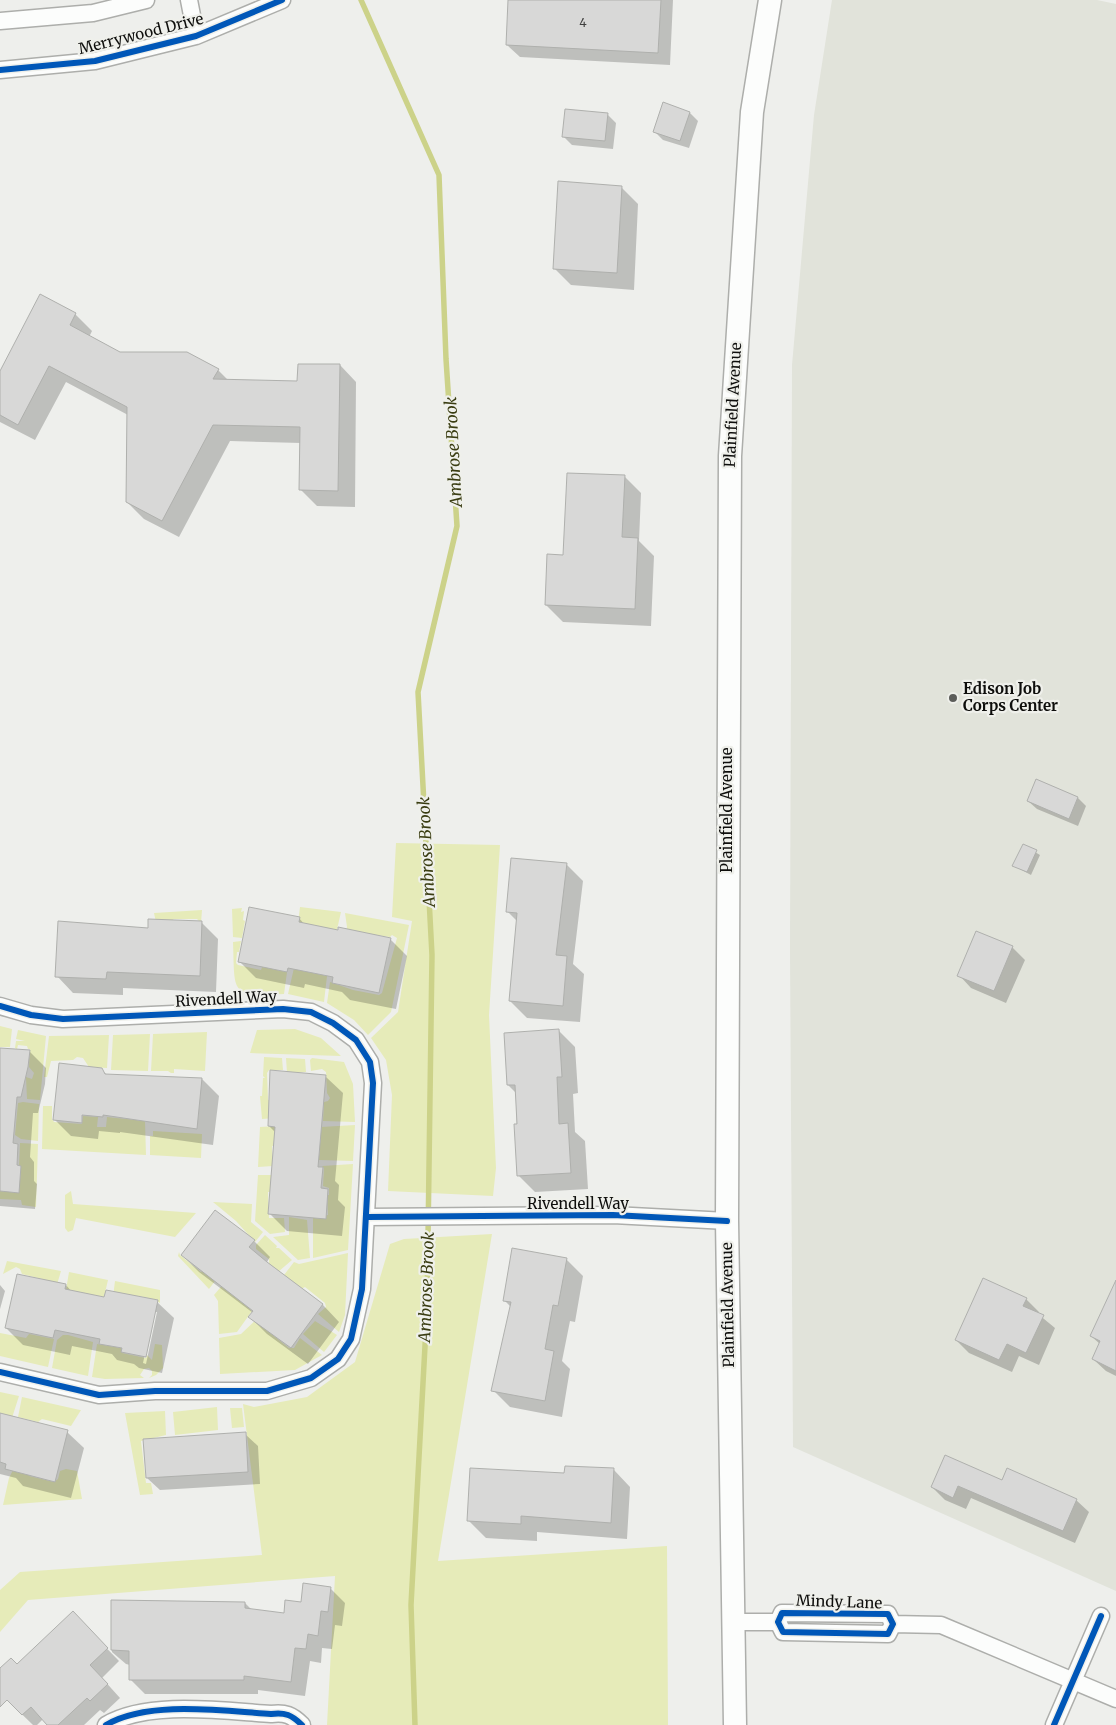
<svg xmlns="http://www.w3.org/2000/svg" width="1116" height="1725" viewBox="0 0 1116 1725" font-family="Merriweather,serif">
	<rect width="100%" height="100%" fill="#eeefec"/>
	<!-- built -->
	<path fill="#e1e3da" d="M 832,0 L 1097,0 L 1116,4 L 1116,1591 L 793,1447 L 790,949 L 792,365 L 814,115 Z"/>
	<!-- green -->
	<path fill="#e6ebb9" d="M 396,843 L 500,845 L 489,1015 L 496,1168 L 493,1196 L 388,1191 L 392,1095 L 386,1060 L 371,1038 L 398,1012 L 412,921 L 392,917 Z
		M 300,907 L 341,912 L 336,934 L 318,926 L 298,923 Z
		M 242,908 L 241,912 L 244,911 L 243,920 L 245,921 L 242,938 L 233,937 L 232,909 Z
		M 202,910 L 201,923 L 197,919 L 173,919 L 175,928 L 157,927 L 154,913 Z
		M 345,913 L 409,925 L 391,1012 L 368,1035 L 354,1020 L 327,1003 L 330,982 L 353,990 L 379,995 L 382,993 L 397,938 L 392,935 L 390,937 L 362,933 L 345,937 L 347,927 Z
		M 241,941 L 239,952 L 237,952 L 236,963 L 238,965 L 261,970 L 263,965 L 288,965 L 284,994 C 229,996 235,994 233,942 Z
		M 294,968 L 327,976 L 324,1002 L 288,994 Z
		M 0,1026 L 12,1029 L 10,1047 L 0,1047 Z
		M 295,1029 L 321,1038 L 341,1056 L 250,1053 L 257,1030 Z
		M 18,1030 L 46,1036 L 40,1100 L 27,1099 L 26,1077 L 32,1079 L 34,1073 L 29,1067 L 30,1049 L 28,1049 L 27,1046 L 18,1045 L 17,1049 L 15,1048 L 16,1041 L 25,1041 L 16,1039 Z
		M 207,1032 L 205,1071 L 174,1069 L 174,1073 L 171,1073 L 168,1071 L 151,1071 L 153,1034 Z
		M 150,1034 L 148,1071 L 111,1070 L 113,1035 Z
		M 109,1035 L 107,1068 L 89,1067 L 83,1058 L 77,1057 L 73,1060 L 51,1061 L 47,1077 L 44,1077 L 49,1036 Z
		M 264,1057 L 282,1058 L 283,1070 L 269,1070 L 267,1073 L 268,1100 L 275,1101 L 275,1118 L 262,1119 L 260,1096 L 262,1096 L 263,1078 L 265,1078 L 263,1076 Z
		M 286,1058 L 305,1059 L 306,1072 L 287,1073 Z
		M 312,1058 L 344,1062 L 353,1084 L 355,1122 L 323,1121 L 324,1102 L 328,1101 L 330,1098 L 327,1093 L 326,1072 L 322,1069 L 311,1071 L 310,1060 Z
		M 23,1102 L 39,1104 L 38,1141 L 21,1139 L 15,1135 L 18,1103 Z
		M 43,1106 L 52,1106 L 52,1119 L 54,1122 L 82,1124 L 83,1116 L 98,1117 L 97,1127 L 106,1127 L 107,1117 L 145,1121 L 146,1155 L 42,1149 Z
		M 355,1125 L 353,1161 L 319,1160 L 321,1127 Z
		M 276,1126 L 278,1145 L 272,1146 L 273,1166 L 258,1167 L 260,1127 Z
		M 153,1131 L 202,1134 L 201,1158 L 150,1155 L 150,1136 L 153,1136 Z
		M 20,1143 L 38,1144 L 36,1207 L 22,1205 L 21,1200 L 0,1199 L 0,1191 L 19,1166 Z
		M 353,1164 L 348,1250 L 313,1258 L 313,1217 L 328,1215 L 327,1195 L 329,1195 L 329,1188 L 323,1186 L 324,1168 L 322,1166 Z
		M 258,1175 L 273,1175 L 274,1192 L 268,1192 L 269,1218 L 284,1218 L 285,1232 L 270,1234 L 255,1221 Z
		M 71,1191 L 73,1204 L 196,1213 L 175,1237 L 76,1218 L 73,1230 L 68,1232 L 65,1228 L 65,1195 Z
		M 213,1202 L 252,1204 L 251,1222 L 263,1232 L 255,1242 L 236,1221 Z
		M 289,1217 L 307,1220 L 310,1258 L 298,1260 L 273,1237 L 289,1235 Z
		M 492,1234 L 438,1561 L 667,1546 L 668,1725 L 327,1725 L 335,1576 L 28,1600 L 0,1632 L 0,1590 L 20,1572 L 262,1555 L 243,1404 L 254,1407 L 307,1397 L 355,1362 L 390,1244 L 404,1239 Z
		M 265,1235 L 277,1246 L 276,1248 L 279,1248 L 292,1260 L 278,1272 L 269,1266 L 269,1259 L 256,1249 L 256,1245 Z
		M 179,1252 L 180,1255 L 201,1272 L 206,1267 L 218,1277 L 209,1289 L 178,1256 Z
		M 348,1253 L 345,1315 L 339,1332 L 318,1314 L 326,1307 L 325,1303 L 305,1287 L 301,1289 L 284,1275 L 294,1262 L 299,1264 Z
		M 7,1261 L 61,1271 L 56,1288 L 41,1284 L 42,1279 L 22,1274 L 20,1269 L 16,1267 L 3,1274 Z
		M 69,1272 L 108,1280 L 104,1297 L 66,1290 Z
		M 115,1281 L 160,1290 L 160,1303 C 148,1295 130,1295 113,1297 Z
		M 225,1282 L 240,1294 L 237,1298 L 252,1311 L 237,1332 L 219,1334 L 218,1301 L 214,1295 Z
		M 259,1317 L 269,1332 L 289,1348 L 294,1348 L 300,1338 L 322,1355 L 295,1370 L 220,1374 L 219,1338 L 241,1334 Z
		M 315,1321 L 337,1335 L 324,1352 L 303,1334 Z
		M 0,1333 L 26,1338 L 29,1334 L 54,1339 L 48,1367 L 0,1356 Z
		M 68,1335 L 93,1342 L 88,1376 L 52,1368 L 57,1340 L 63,1335 Z
		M 97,1344 L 121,1348 L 122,1353 L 146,1358 L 147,1355 L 152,1360 L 155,1344 L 162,1345 L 163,1368 L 156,1375 L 149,1378 L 152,1375 L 152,1371 L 149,1368 L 144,1369 L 140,1375 L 144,1378 L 105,1379 L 92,1377 Z
		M 0,1392 L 19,1396 L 11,1421 L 0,1416 Z
		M 22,1397 L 80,1410 L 81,1410 L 71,1426 L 42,1419 L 38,1422 L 18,1417 Z
		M 217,1407 L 218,1430 L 175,1435 L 173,1412 Z
		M 230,1408 L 242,1408 L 244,1427 L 232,1428 Z
		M 165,1411 L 166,1435 L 141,1441 L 146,1483 L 151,1483 L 153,1494 L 140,1495 L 125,1413 Z
		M 15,1466 L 30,1469 L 29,1476 L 54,1482 L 58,1479 L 60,1471 L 66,1469 L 77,1471 L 82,1499 L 3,1505 L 9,1478 Z"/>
	<!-- shadow -->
	<path fill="#0003" fill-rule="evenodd" d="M 509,0 L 673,0 L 670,65 L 520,57 L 507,45 Z
		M 664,104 L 690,113 L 698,121 L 689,148 L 663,140 L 654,131 Z
		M 607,114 L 616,123 L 613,149 L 572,145 L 563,136 Z
		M 621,187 L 638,204 L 634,290 L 571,285 L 554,268 Z
		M 75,314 L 92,331 L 89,337 L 120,353 L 218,370 L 229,381 L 299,382 L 340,365 L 356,382 L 355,507 L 317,506 L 300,489 L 301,443 L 230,441 L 179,537 L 144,519 L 127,502 L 128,415 L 66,382 L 35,440 L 0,422 L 0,373 Z
		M 624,476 L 641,493 L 639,541 L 654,556 L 651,626 L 563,622 L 546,605 L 564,556 Z
		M 1078,798 L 1086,806 L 1078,826 L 1037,809 L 1028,801 Z
		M 1023,845 L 1040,855 L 1031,875 L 1014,866 Z
		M 566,864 L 583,881 L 573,964 L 584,974 L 580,1022 L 527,1018 L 510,1001 L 518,922 L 508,912 Z
		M 299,918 L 305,925 L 390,939 L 407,956 L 396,1009 L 350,1000 L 342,992 L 305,984 L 304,988 L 256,978 L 239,961 Z
		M 201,922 L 218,939 L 216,992 L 123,988 L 123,995 L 73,993 L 57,976 L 149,930 Z
		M 1012,947 L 1025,960 L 1006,1003 L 971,988 L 959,975 Z
		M 559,1031 L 575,1047 L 578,1093 L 573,1094 L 575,1132 L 585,1141 L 588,1189 L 535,1192 L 518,1175 L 516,1093 L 508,1085 Z
		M 0,1049 L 29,1051 L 46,1068 L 45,1084 L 38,1113 L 33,1113 L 30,1157 L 34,1162 L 34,1181 L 37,1184 L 35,1209 L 0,1206 Z
		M 101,1069 L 108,1076 L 202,1079 L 219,1096 L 213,1145 L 120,1132 L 120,1133 L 99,1131 L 98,1139 L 71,1136 L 54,1119 Z
		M 326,1077 L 343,1093 L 335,1181 L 339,1185 L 338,1200 L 345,1207 L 342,1236 L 287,1231 L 270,1214 L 276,1133 L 269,1126 Z
		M 254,1241 L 270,1257 L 267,1262 L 323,1305 L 339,1322 L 308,1364 L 267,1334 L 250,1317 L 253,1313 L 199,1272 L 182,1255 Z
		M 566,1259 L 583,1276 L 575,1322 L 570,1321 L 562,1361 L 570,1369 L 562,1417 L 510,1407 L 493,1390 L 511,1307 L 504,1300 Z
		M 0,1285 L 5,1291 L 0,1309 Z
		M 66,1285 L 72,1292 L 105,1299 L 157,1302 L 174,1318 L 162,1373 L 139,1368 L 134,1364 L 117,1360 L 112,1354 L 72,1346 L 70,1355 L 23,1345 L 6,1328 ZM 154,1312 L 157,1312 L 146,1364 L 143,1363 Z
		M 1116,1296 L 1116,1376 L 1106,1371 L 1093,1359 L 1100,1344 L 1091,1336 Z
		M 1026,1299 L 1039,1312 L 1038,1314 L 1055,1328 L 1039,1365 L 1019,1356 L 1012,1372 L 969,1353 L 956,1340 Z
		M 0,1415 L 67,1432 L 84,1448 L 71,1498 L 23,1486 L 16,1478 L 0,1474 Z
		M 245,1434 L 258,1446 L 260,1484 L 160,1490 L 147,1478 Z
		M 614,1470 L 630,1487 L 627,1539 L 537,1532 L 537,1541 L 486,1538 L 469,1521 L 565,1474 Z
		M 1002,1482 L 1076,1500 L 1089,1512 L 1075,1543 L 971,1498 L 966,1509 L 945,1500 L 932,1487 Z
		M 330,1588 L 345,1603 L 342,1626 L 335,1625 L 332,1649 L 322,1648 L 321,1663 L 310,1661 L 305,1696 L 258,1690 L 258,1694 L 145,1694 L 130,1679 L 130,1665 L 126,1664 L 112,1652 L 112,1601 L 245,1603 L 252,1610 L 285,1614 Z
		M 85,1626 L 119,1661 L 102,1678 L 120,1698 L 104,1713 L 100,1710 L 84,1725 L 49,1725 L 43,1719 L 37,1725 L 33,1725 L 0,1693 L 0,1670 L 17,1666 Z"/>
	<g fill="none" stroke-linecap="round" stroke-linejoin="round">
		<!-- stream -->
		<path stroke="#ccd289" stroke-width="5.5" d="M 361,0 L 439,175 L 446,359 L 457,526 L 418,692 L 432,955 L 427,1309 L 411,1605 L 415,1725"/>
	</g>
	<!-- building -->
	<path fill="#d8d8d7" stroke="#afb0ad" d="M 508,0 L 661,0 L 658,53 L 506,45 Z
		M 663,102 L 690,112 L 680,141 L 653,132 Z
		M 565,109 L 608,113 L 605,141 L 562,137 Z
		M 558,181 L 622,186 L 617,273 L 553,269 Z
		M 40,294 L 76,313 L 70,325 L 120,352 L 187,352 L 219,369 L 213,379 L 297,381 L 298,364 L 340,364 L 338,491 L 299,490 L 300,427 L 213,425 L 162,521 L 126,502 L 127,407 L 49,366 L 18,425 L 0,415 L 0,371 Z
		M 567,473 L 625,475 L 622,537 L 638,538 L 635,609 L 545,605 L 547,554 L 563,555 Z
		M 1036,779 L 1078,797 L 1069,819 L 1027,801 Z
		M 1023,844 L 1037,850 L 1027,872 L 1012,866 Z
		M 511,858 L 567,863 L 556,955 L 567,956 L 563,1006 L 509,1001 L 517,913 L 506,912 Z
		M 249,907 L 300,917 L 299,922 L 338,930 L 338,927 L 391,938 L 379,993 L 332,983 L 333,977 L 288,968 L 287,972 L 238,962 Z
		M 148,919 L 202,921 L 200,976 L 107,972 L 106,979 L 55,977 L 58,921 L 148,928 Z
		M 976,931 L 1013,946 L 994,991 L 957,976 Z
		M 559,1029 L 562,1077 L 557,1077 L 559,1124 L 568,1123 L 571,1173 L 517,1176 L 514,1124 L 517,1124 L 515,1085 L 507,1085 L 504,1033 Z
		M 0,1048 L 30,1050 L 28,1067 L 21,1097 L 17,1097 L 13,1143 L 18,1144 L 17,1165 L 21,1166 L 19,1193 L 0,1191 Z
		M 59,1063 L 102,1068 L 105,1074 L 202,1078 L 197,1129 L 103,1115 L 103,1117 L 82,1115 L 82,1123 L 53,1120 Z
		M 270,1070 L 326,1075 L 318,1167 L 323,1167 L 321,1188 L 328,1189 L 326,1219 L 268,1214 L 275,1127 L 268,1126 Z
		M 215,1210 L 255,1240 L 249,1247 L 267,1262 L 323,1304 L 291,1348 L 248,1317 L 253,1311 L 181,1255 Z
		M 512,1248 L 567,1258 L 558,1306 L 553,1305 L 545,1349 L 554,1351 L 545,1401 L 491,1391 L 511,1302 L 503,1301 Z
		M 17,1274 L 66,1284 L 65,1289 L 104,1297 L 106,1290 L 158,1300 L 146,1357 L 121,1352 L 122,1348 L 99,1344 L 100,1339 L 55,1330 L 53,1338 L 5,1328 Z
		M 983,1278 L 1027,1298 L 1023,1306 L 1044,1315 L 1026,1353 L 1007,1344 L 999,1360 L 955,1340 Z
		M 1116,1280 L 1116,1371 L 1092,1359 L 1100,1341 L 1090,1336 Z
		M 0,1413 L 68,1430 L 55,1482 L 5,1469 L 6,1464 L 0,1462 Z
		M 246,1432 L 248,1472 L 146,1478 L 143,1439 Z
		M 945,1455 L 1002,1480 L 1007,1468 L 1077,1499 L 1063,1531 L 958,1486 L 953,1498 L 931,1487 Z
		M 565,1466 L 614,1468 L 611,1523 L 521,1516 L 521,1524 L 467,1521 L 470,1468 L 564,1473 Z
		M 303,1583 L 331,1587 L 328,1612 L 321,1611 L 318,1636 L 308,1634 L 306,1649 L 295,1648 L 291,1682 L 244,1676 L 244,1680 L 129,1680 L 129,1651 L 111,1650 L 111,1600 L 245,1602 L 245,1608 L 284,1613 L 285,1600 L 301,1602 Z
		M 73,1611 L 108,1648 L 90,1665 L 108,1684 L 90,1701 L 87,1698 L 58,1725 L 47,1725 L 31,1707 L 22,1715 L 7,1700 L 0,1707 L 0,1668 L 11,1658 L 17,1664 Z"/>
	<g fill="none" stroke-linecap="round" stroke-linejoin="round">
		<defs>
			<path id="street" d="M 189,0 L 196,36
				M 0,21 L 93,13 L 146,0
				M 0,70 L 95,61 L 196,36 L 282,0
				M 0,1006 L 31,1015 L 63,1019 L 283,1009 L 311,1012 L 333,1023 L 356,1040 L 370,1062 L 373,1083 L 362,1289 L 351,1339 L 338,1359 L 311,1378 L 267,1391 L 155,1391 L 99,1395 L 0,1372
				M 368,1217 L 613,1215 L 727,1221
				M 782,1613 L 888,1614 L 893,1624 L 888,1634 L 783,1632 L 778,1622 Z
				M 734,1622 L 778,1622
				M 893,1624 L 941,1625 L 1116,1699
				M 106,1725 C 148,1700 223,1711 271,1714 C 285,1712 292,1715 302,1725
				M 1054,1725 L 1101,1616"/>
			<path id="secondary" d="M 735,1725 L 727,1221 L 730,456 L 752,112 L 770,0"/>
		</defs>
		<!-- street casing -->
		<use href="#street" stroke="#adaeab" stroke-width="19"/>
		<!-- secondary casing -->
		<use href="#secondary" stroke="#adaeab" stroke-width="25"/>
		<!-- street -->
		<use href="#street" stroke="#fcfdfc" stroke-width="16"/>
		<!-- secondary -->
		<use href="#secondary" stroke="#fcfdfc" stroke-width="22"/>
		<defs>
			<path id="cycleway" d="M 0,70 L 95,61 L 196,36 L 282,0
				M 0,1006 L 31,1015 L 63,1019 L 283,1009 L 311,1012 L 333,1023 L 356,1040 L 370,1062 L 373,1083 L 362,1289 L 351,1339 L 338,1359 L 311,1378 L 267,1391 L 155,1391 L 99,1395 L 0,1372
				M 368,1217 L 613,1215 L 727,1221
				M 782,1613 L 888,1614 L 893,1624 L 888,1634 L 783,1632 L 778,1622 Z
				M 106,1725 C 148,1700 223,1711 271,1714 C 285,1712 292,1715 302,1725
				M 1054,1725 L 1101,1616"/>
		</defs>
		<!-- cycleway casing -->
		<use href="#cycleway" stroke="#eff0eb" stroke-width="9"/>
		<!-- cycleway -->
		<use href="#cycleway" stroke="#0057b8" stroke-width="6"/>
	</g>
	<!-- markers -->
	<circle fill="#5c5d5a" stroke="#eff0eb" stroke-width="2" cx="953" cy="698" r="5"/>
	<g text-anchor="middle" stroke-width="4.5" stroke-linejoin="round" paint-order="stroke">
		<!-- number labels -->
		<g font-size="12" fill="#40403f">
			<text x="583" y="27">4</text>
		</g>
		<!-- street labels -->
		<g font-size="15" fill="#0e0e0c" stroke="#eff0eb">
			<text transform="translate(141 34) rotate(-14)" y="5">Merrywood Drive</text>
			<text transform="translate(733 405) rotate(-87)" y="5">Plainfield Avenue</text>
			<text transform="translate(727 810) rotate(-90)" y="5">Plainfield Avenue</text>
			<text transform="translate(226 999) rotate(-3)" y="5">Rivendell Way</text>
			<text x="578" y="1209">Rivendell Way</text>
			<text transform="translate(728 1305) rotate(-91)" y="5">Plainfield Avenue</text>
			<text transform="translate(839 1602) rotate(2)" y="5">Mindy Lane</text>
		</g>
		<!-- poi labels -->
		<g font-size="15" font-weight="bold" fill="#0e0e0c" stroke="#eff0eb" text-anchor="start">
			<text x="963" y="694">Edison Job<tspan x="963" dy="17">Corps Center</tspan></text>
		</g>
		<!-- water labels -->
		<g font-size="16" font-style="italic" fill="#3a3d12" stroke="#eff0eb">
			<text transform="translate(453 452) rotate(-93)" y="6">Ambrose Brook</text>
			<text transform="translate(426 852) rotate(-93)" y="6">Ambrose Brook</text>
			<text transform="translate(426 1287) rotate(-88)" y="6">Ambrose Brook</text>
		</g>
	</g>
</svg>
